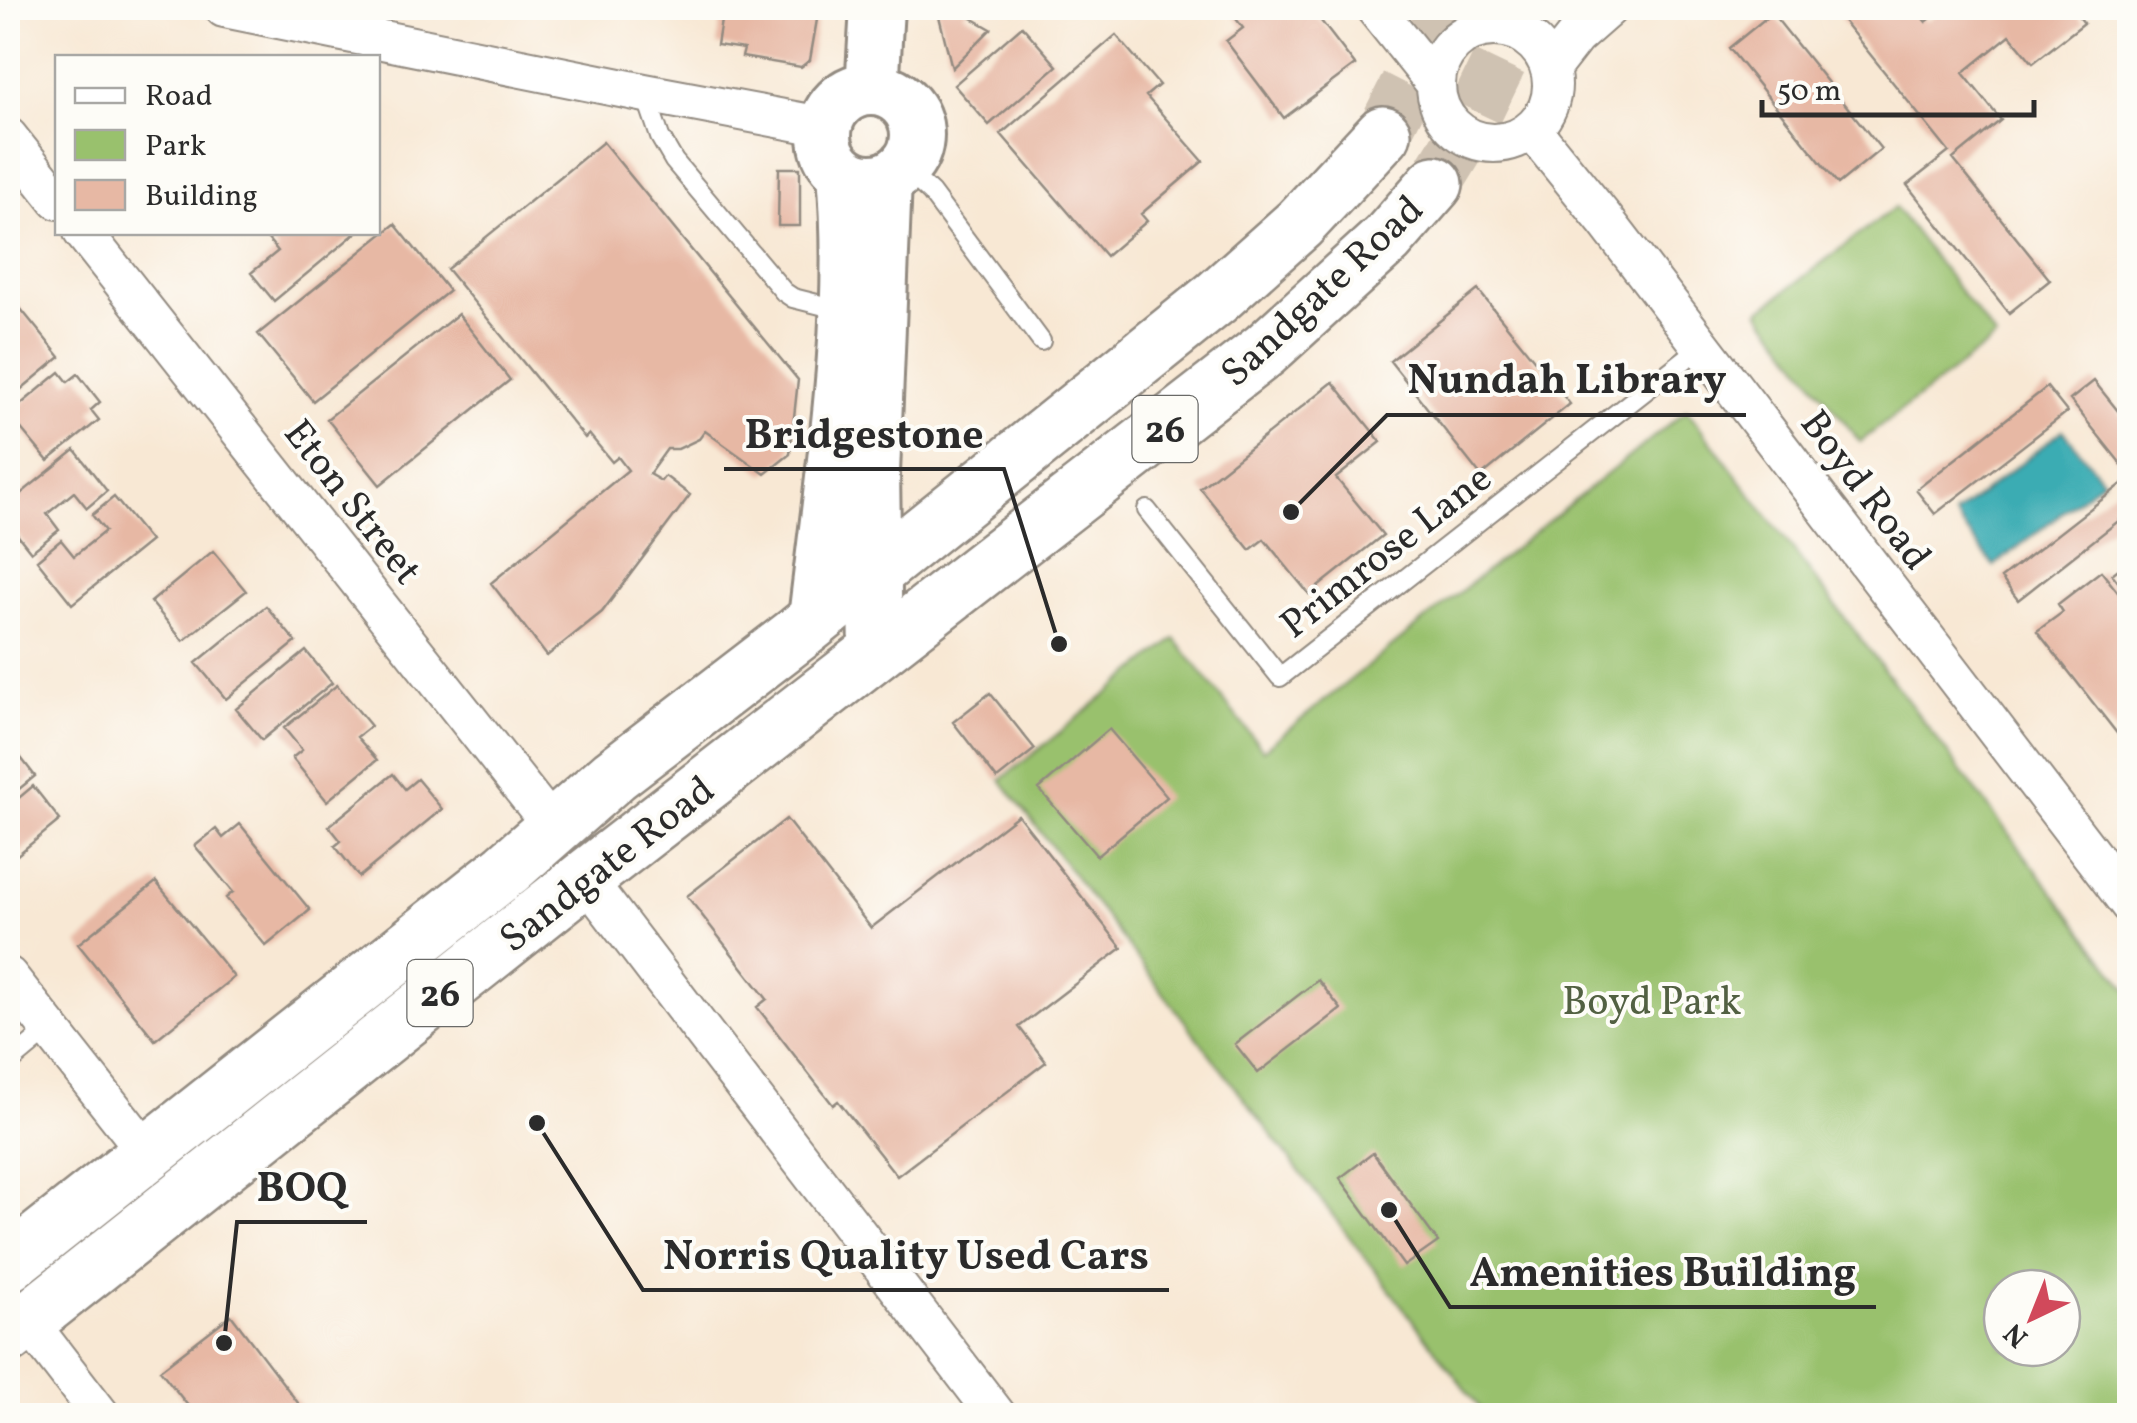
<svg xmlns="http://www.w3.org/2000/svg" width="2137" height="1423" viewBox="0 0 2137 1423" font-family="Vollkorn,serif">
	<rect width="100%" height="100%" fill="#fdfcf7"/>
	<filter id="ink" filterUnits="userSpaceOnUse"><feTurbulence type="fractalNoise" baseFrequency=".01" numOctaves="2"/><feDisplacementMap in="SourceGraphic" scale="20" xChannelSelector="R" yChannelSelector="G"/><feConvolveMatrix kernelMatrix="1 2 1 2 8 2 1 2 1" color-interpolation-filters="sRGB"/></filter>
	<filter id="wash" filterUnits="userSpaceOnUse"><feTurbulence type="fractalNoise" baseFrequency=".0048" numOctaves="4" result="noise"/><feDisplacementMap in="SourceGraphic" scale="40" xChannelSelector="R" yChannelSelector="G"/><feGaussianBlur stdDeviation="2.25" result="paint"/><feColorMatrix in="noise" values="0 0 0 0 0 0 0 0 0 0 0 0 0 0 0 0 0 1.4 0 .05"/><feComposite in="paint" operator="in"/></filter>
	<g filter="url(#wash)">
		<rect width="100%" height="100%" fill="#f8e8d4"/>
		<!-- green -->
		<path fill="#99c16d" stroke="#62764c" stroke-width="2.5" fill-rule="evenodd" d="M 1895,207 L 1996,338 L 1860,442 L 1759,311 Z
			M 1687,410 L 2129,992 L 2129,1415 L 1485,1415 L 1001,780 L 1175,639 L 1263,750 ZM 2002,1288 L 2062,1288 L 2062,1348 L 2002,1348 Z"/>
		<!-- water -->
		<path fill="#3aacb3" stroke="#326c6f" stroke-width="2.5" d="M 2063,430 L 2103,480 L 1994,566 L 1954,515 Z"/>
		<g id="blocks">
			<!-- building -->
			<path fill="#e7b8a4" d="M 723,8 L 819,8 L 810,60 L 801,67 L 742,57 L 744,49 L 717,45 Z
				M 937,8 L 970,8 L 963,13 L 991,29 L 952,68 Z
				M 1228,8 L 1311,8 L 1355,65 L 1284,118 L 1226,41 L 1243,28 Z
				M 1851,8 L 1914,8 L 1926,22 L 1944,8 L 2072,8 L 2084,23 L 2033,63 L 2010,35 L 1963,73 L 2001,120 L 1953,159 L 2050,280 L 2009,313 L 1907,185 L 1949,152 L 1840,17 Z
				M 1772,13 L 1881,149 L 1838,184 L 1729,48 Z
				M 1022,26 L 1057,66 L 989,125 L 954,85 Z
				M 1116,35 L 1159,85 L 1146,96 L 1203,161 L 1141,214 L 1147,221 L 1106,256 L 1001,134 Z
				M 603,142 L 798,380 L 790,454 L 765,474 L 705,431 L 699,439 L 678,449 L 667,449 L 649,474 L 661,481 L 665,476 L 690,495 L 602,612 L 547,656 L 491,583 L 628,470 L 618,457 L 612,462 L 589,434 L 585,438 L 447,269 Z
				M 779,168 L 800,168 L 800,226 L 778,226 Z
				M 395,224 L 449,291 L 313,401 L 258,334 Z
				M 262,232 L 357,232 L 274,301 L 251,273 L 278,251 Z
				M 1478,290 L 1570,404 L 1481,476 L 1390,361 Z
				M 16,303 L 60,357 L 8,400 L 8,310 Z
				M 458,314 L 510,380 L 380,485 L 327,419 Z
				M 60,372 L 68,382 L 78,374 L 100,402 L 91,410 L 99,420 L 48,461 L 9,414 Z
				M 2094,381 L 2130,426 L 2130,475 L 2070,400 Z
				M 1333,382 L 1381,442 L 1336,478 L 1383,535 L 1309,594 L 1264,539 L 1250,550 L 1200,488 Z
				M 2047,387 L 2067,412 L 1935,514 L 1916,490 Z
				M 75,450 L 107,491 L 87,508 L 74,492 L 47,514 L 59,530 L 31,552 L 8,523 L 8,504 Z
				M 2122,484 L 2130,492 L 2130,512 L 2018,600 L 2001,578 Z
				M 114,497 L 150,541 L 72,604 L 37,560 L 61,540 L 74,556 L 105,531 L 92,515 Z
				M 213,551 L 246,591 L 183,641 L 151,602 Z
				M 2130,560 L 2130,750 L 2037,631 L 2063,612 L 2058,604 L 2101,571 L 2124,600 L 2129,596 L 2112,574 Z
				M 266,606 L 296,642 L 226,699 L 196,663 Z
				M 306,651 L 332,683 L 262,740 L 236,709 Z
				M 337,685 L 371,726 L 357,737 L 377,760 L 327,801 L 292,758 L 302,750 L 284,728 Z
				M 990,693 L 1035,749 L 997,779 L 953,722 Z
				M 1109,729 L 1167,797 L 1097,856 L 1039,789 Z
				M 8,741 L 35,776 L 8,798 Z
				M 393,774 L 405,789 L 417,779 L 442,809 L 359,877 L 335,846 L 341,841 L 329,826 Z
				M 33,786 L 60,820 L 10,861 L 8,807 Z
				M 1018,815 L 1122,948 L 1019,1027 L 1046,1062 L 897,1176 L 838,1101 L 833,1105 L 757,1007 L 767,999 L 687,896 L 786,819 L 871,928 Z
				M 240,824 L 310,910 L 266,946 L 226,898 L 233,892 L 195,846 L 216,829 L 223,838 Z
				M 156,882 L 234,977 L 155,1040 L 78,944 Z
				M 1318,980 L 1341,1009 L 1258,1073 L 1235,1044 Z
				M 1373,1153 L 1438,1242 L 1404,1266 L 1340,1178 Z
				M 231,1315 L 308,1416 L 196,1416 L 160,1370 Z"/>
		</g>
	</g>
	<g filter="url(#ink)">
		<use href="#blocks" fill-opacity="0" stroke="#928a80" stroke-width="2.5"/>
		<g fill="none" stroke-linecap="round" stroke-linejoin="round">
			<!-- highway-tunnel -->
			<path stroke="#cfc2b2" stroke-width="55" stroke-dasharray="55 28" stroke-linecap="butt" d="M 1383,134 L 1447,8
				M 1435,184 L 1463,138 L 1525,8"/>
			<defs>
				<path id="lane" d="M 645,93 L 660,137 L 674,161 L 784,292 L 793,298 L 841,310
					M 905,169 L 931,193 L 1041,341
					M 1147,510 L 1280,677 L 1701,347
					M 8,1064 L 50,1029"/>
				<path id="street" d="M 224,8 L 645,93 L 826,127
					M 1375,8 L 1435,83
					M1436 85a58 58 0 1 1 116 0a58 58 0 1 1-116 0Z
					M 1550,69 L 1575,37 L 1608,8
					M 1532,130 L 1605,220 L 2130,905
					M 8,137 L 58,200
					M 83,232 L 553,827
					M 585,878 L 997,1416
					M 8,976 L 146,1151
					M 27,1320 L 101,1416"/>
				<path id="secondary" d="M825 135a46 46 0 1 1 92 0a46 46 0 1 1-92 0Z
					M 872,89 L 877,8
					M 815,619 C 832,472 857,321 844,173
					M 876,653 L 873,473 L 885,180"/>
				<path id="highway" d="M 8,1264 L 507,869 L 614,775 L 799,633 L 1216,298 L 1299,224 L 1383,134
					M 8,1336 L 585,878 L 1265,350 L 1387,239 L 1435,184"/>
			</defs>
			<!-- lane casing -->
			<use href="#lane" stroke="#928a80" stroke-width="22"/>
			<!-- street casing -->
			<use href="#street" stroke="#928a80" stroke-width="42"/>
			<!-- secondary casing -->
			<use href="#secondary" stroke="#928a80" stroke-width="58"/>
			<!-- highway casing -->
			<use href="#highway" stroke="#928a80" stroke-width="60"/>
			<!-- lane -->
			<use href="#lane" stroke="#fff" stroke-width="18"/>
			<!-- street -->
			<use href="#street" stroke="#fff" stroke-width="38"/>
			<!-- secondary -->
			<use href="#secondary" stroke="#fff" stroke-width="52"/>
			<!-- highway -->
			<use href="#highway" stroke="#fff" stroke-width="55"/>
		</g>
	</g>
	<g text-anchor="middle" stroke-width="8" stroke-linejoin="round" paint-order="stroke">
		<!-- shield labels -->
		<g fill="#fdfcf7" stroke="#6a6a68" stroke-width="2.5">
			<rect x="1132.5" y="396" width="65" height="66" rx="8"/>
			<rect x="407.5" y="960" width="65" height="66" rx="8"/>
		</g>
		<g font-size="38" font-weight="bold" fill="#2b2b2b">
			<text x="1165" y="442">26</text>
			<text x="440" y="1006">26</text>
		</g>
		<!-- street labels -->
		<g font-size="40" fill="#2b2b2b" stroke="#fdfcf7">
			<text transform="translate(1321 290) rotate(-43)" y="14">Sandgate Road</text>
			<text transform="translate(1867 489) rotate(53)" y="14">Boyd Road</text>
			<text transform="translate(354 501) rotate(52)" y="14">Eton Street</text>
			<text transform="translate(1385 550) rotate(-38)" y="14">Primrose Lane</text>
			<text transform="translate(606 863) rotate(-38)" y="14">Sandgate Road</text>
		</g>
		<!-- park labels -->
		<g font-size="40" fill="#526042" stroke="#fdfcf7">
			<text x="1652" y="1014">Boyd Park</text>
		</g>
	</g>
	<!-- callouts -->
	<path fill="none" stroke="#2b2b2b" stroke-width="4" d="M1291 512L1387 415H1746M1059 644L1004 469H724M224 1343L237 1222H367M537 1123L643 1290H1169M1389 1210L1450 1307H1876"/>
	<g fill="#2b2b2b" stroke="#fdfcf7" stroke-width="4">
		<circle cx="1291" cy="512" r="10"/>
		<circle cx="1059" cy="644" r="10"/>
		<circle cx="224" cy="1343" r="10"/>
		<circle cx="537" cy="1123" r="10"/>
		<circle cx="1389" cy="1210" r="10"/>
	</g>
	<g font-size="42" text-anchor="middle" font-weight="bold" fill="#2b2b2b" stroke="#fdfcf7" stroke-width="8" stroke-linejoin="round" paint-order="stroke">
		<text x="1567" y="393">Nundah Library</text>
		<text x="864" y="448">Bridgestone</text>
		<text x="302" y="1201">BOQ</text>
		<text x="906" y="1269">Norris Quality Used Cars</text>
		<text x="1663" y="1286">Amenities Building</text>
	</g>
	<!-- margin -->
	<rect width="2137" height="1423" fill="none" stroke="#fdfcf7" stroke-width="40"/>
	<!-- legend -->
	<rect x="55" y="55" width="325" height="180" fill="#fdfcf7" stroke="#a9a8a5" stroke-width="2.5"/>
	<rect x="75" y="88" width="50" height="15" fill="#ffffff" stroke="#a9a8a5" stroke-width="2.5"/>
	<text x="145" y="105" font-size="30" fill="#2b2b2b">Road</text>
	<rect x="75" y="130" width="50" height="30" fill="#99c16d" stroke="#a9a8a5" stroke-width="2.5"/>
	<text x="145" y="155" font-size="30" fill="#2b2b2b">Park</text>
	<rect x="75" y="180" width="50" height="30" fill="#e7b8a4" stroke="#a9a8a5" stroke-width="2.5"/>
	<text x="145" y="205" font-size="30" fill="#2b2b2b">Building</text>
	<!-- north arrow -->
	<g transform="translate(2032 1318) rotate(223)"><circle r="48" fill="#fdfcf7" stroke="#a9a8a5" stroke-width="2.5"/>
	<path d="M0-8L18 38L0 25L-18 38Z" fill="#d1495b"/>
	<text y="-15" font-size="28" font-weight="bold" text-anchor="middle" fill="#2b2b2b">N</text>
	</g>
	<!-- scale -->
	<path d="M1762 100v15h272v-15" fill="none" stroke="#2b2b2b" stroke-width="5"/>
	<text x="1777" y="100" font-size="30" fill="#2b2b2b" stroke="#fdfcf7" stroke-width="8" paint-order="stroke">50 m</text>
</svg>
